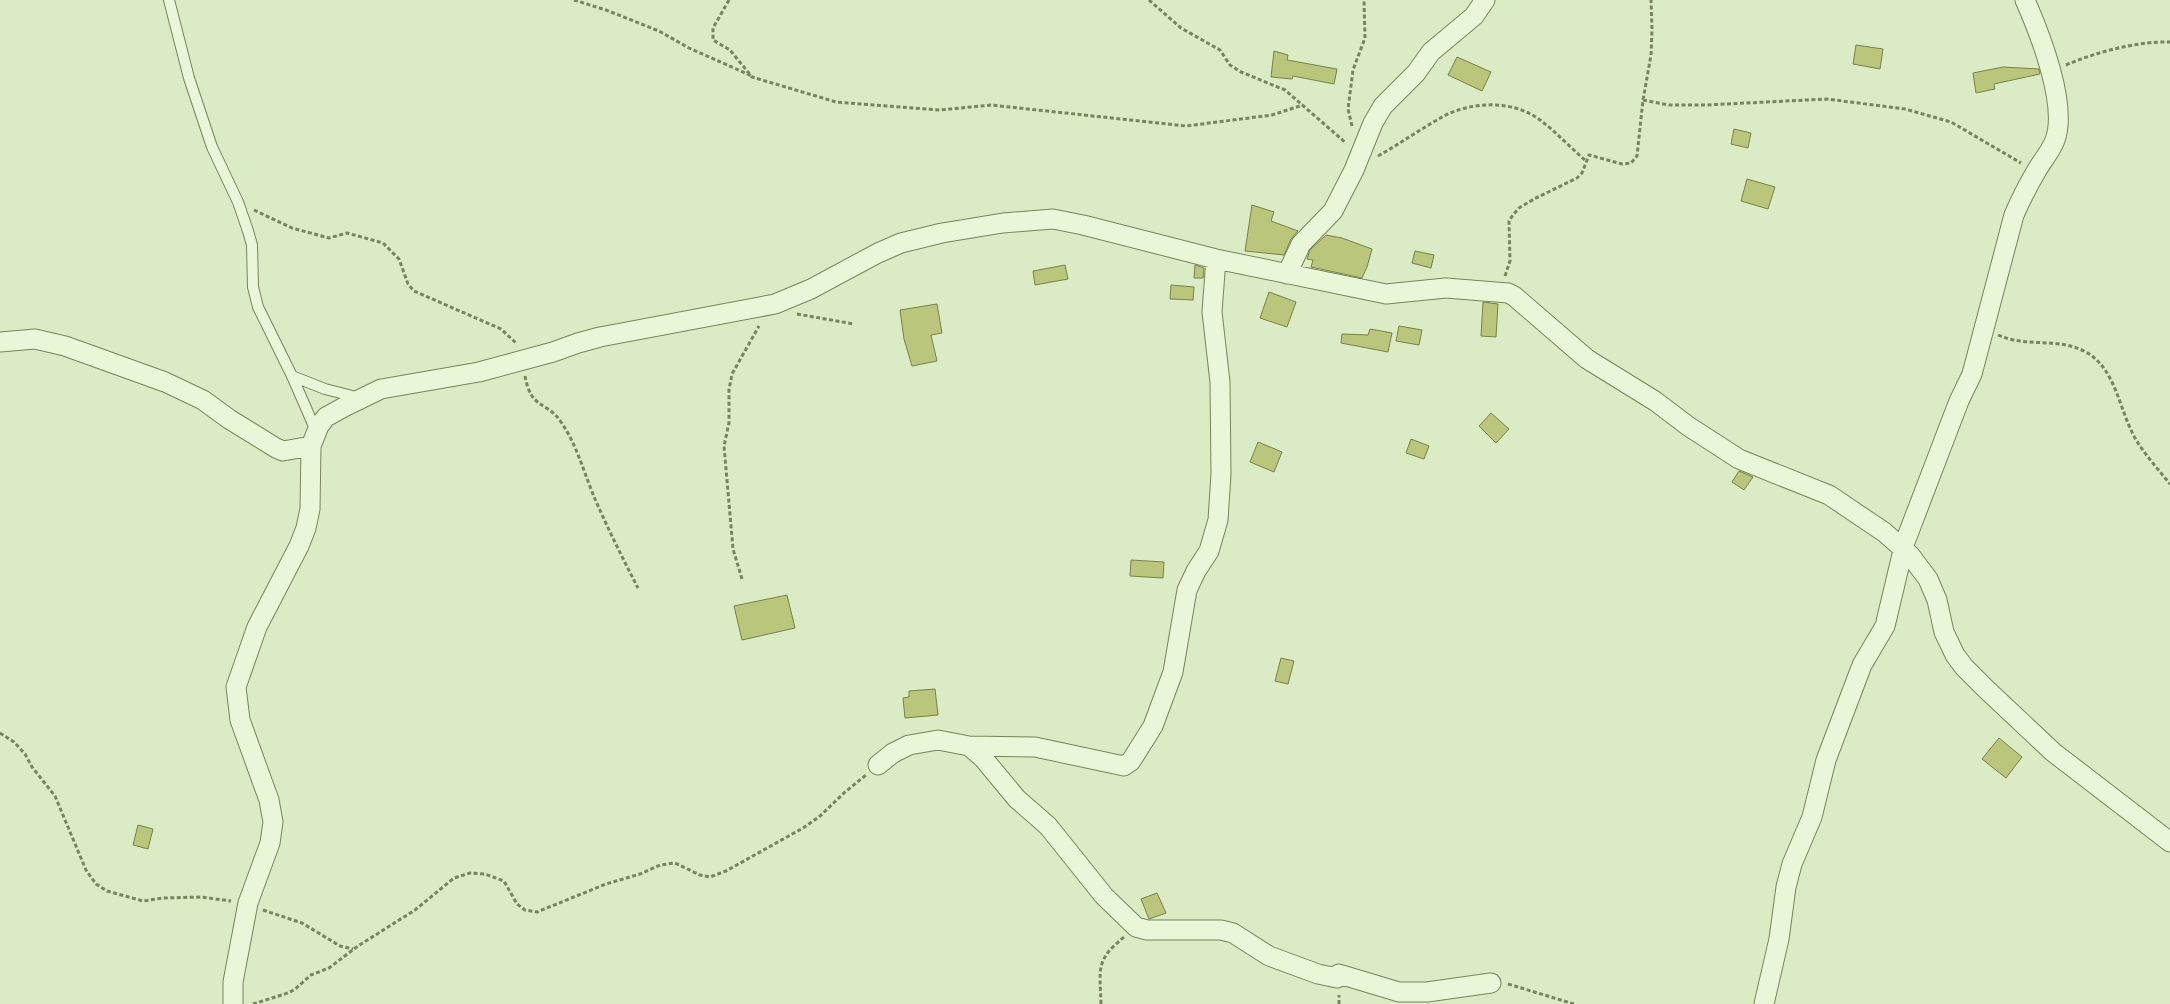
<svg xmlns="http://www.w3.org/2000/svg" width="2170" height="1004" viewBox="0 0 2170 1004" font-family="Literata,serif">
	<rect width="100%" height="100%" fill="#daebc5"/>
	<!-- building -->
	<path fill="#bbc67d" stroke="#798144" d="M 1856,45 L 1883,49 L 1880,69 L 1853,64 Z
		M 1274,51 L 1288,55 L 1287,60 L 1337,69 L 1334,84 L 1293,76 L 1292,79 L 1271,77 Z
		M 1457,57 L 1491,72 L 1482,91 L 1448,75 Z
		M 2003,67 L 2039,69 L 2040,74 L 1994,84 L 1995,89 L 1976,93 L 1973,73 Z
		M 1734,129 L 1751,133 L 1748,148 L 1731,144 Z
		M 1747,179 L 1775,187 L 1768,209 L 1741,201 Z
		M 1252,205 L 1274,212 L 1271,221 L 1298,231 L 1291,239 L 1284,255 L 1245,251 Z
		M 1326,235 L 1342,238 L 1372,249 L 1367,267 L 1362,278 L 1311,267 L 1313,260 L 1307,259 L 1310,250 Z
		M 1415,251 L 1434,255 L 1431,268 L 1412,263 Z
		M 1065,265 L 1068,279 L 1035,285 L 1033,271 Z
		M 1195,265 L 1204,268 L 1203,278 L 1194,278 Z
		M 1171,285 L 1194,287 L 1193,300 L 1170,299 Z
		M 1269,292 L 1296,302 L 1287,327 L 1260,318 Z
		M 1483,302 L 1498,304 L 1496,337 L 1481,336 Z
		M 937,304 L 942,333 L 931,335 L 937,361 L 912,366 L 904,339 L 900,310 Z
		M 1399,326 L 1422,330 L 1419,345 L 1396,341 Z
		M 1370,329 L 1392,333 L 1388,352 L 1341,343 L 1342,334 L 1368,335 Z
		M 1491,413 L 1509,429 L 1496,443 L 1479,426 Z
		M 1411,439 L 1429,446 L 1424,459 L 1406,453 Z
		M 1258,442 L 1282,452 L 1274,472 L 1250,462 Z
		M 1739,471 L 1753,477 L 1744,490 L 1732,482 Z
		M 1131,560 L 1164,562 L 1163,578 L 1130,576 Z
		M 787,595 L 795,628 L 742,640 L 734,606 Z
		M 1281,658 L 1294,661 L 1288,684 L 1275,681 Z
		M 935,689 L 938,715 L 905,718 L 903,698 L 909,697 L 909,691 Z
		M 1999,738 L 2022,757 L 2006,778 L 1982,759 Z
		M 138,825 L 153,829 L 148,849 L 133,845 Z
		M 1157,893 L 1166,913 L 1149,919 L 1141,899 Z"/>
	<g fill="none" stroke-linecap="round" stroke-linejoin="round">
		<defs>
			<path id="service" d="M 169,0 L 189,78 L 212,147 L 238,202 L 248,231 L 252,245 L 253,287 L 258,307 L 292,376 L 316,431
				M 292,376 L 325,389 L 360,398"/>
			<path id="minor" d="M 1287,274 L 1301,244 L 1333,211 L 1354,170 L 1373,123 L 1383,106 L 1416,73 L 1431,52 L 1474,16 L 1485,0
				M 0,342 L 35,339 L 65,346 L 165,382 L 203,400 L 229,419 L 276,448 L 283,451 L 311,446
				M 969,746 L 983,758 L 1017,799 L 1048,826 L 1104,896 L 1136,927 L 1147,930 L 1221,930 L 1233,933 L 1269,956 L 1318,974 L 1337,978 L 1339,974 L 1399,992 L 1427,992 L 1491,983
				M 878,765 L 893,753 L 909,745 L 938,740 L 969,746 L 1035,747 L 1124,766 L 1131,761 L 1153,726 L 1173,672 L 1187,590 L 1196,571 L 1209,551 L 1218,520 L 1221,474 L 1220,382 L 1212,312 L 1216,259
				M 233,1004 L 233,982 L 248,903 L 270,843 L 273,822 L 269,800 L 240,720 L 236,687 L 257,627 L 299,546 L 306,528 L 310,509 L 311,446 L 319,426 L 326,417 L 344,407 L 381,389 L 479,372 L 553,352 L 578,343 L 600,337 L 775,304 L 811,289 L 878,253 L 901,243 L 942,233 L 1003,223 L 1053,219 L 1083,225 L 1216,259 L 1386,294 L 1446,288 L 1508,293 L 1514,296 L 1587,359 L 1655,401 L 1688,426 L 1739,459 L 1829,495 L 1884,532 L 1910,555 L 1928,579 L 1937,600 L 1944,632 L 1955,655 L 1964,667 L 1986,689 L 2053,752 L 2170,842
				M 1764,1004 L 1779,939 L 1786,887 L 1792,864 L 1812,817 L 1826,760 L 1862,665 L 1885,626 L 1905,542 L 1959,401 L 1972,374 L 2014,215 C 2021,199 2028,185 2037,170 C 2042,161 2051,151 2055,140 C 2068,105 2040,34 2025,0"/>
		</defs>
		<!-- service casing -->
		<use href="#service" stroke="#79845c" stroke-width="12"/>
		<!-- minor casing -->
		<use href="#minor" stroke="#79845c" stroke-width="21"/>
		<!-- path -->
		<path stroke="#79845c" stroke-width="3" stroke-dasharray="4 2.5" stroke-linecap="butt" d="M 574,0 L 606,10 L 659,31 L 689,48 L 752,76
			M 729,0 L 713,28 L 713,40 L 730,50 L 752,77 L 836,102 L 940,110 L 991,105 L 1186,126 L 1272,115 L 1303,105
			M 1149,0 L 1181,28 L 1220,50 L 1230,65 L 1241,72 L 1285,90 L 1346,143
			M 2066,65 C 2096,52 2138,41 2170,42
			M 1643,100 L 1669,105 L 1706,105 L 1827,99 L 1905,109 L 1951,122 L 2021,163
			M 1352,126 L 1348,109 L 1353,70 L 1365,38 L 1364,0
			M 1378,156 C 1401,143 1422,128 1444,116 C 1473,101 1514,100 1540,120 C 1556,132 1571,148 1586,161
			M 254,210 L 292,228 L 329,238 L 347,233 L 383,243 L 399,259 L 408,284 L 414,291 L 501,329 L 516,343
			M 1505,276 L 1510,261 L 1509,221 L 1513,215 L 1519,208 L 1534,199 L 1577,178 L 1582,173 L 1589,155 L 1622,164 L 1631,163 L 1637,156 L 1643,100 L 1651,55 L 1652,29 L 1651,0
			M 797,314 L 854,324
			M 1998,335 C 2027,348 2055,337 2084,351 C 2116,367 2119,410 2135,438 C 2145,455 2158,469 2170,484
			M 525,376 C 531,410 546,400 561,422 C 577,445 584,473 595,499 C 608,529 623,559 638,588
			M 742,579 L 733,549 L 724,446 L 729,423 L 729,390 L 732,374 L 759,326
			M 0,733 L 14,742 L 25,754 L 32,767 L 55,796 L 86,870 L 96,884 L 107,891 L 143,901 L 163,898 L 201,897 L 231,901
			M 263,910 L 302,923 L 340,946 L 353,949
			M 1508,984 L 1574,1004
			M 253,1004 L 285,994 L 294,990 L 311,975 L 329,968 L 358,946 L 415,910 L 454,878 L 470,873 L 485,874 L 504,881 L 517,904 L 525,910 L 537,912 L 606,884 L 640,874 L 660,865 L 675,863 L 700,875 L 710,877 L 726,871 L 803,828 L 819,817 L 845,792 L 866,775
			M 1101,1004 C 1100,968 1095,961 1124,937
			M 1339,1004 L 1339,995"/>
		<!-- service -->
		<use href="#service" stroke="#e9f6d7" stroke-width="10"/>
		<!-- minor -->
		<use href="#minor" stroke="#e9f6d7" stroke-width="19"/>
	</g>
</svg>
